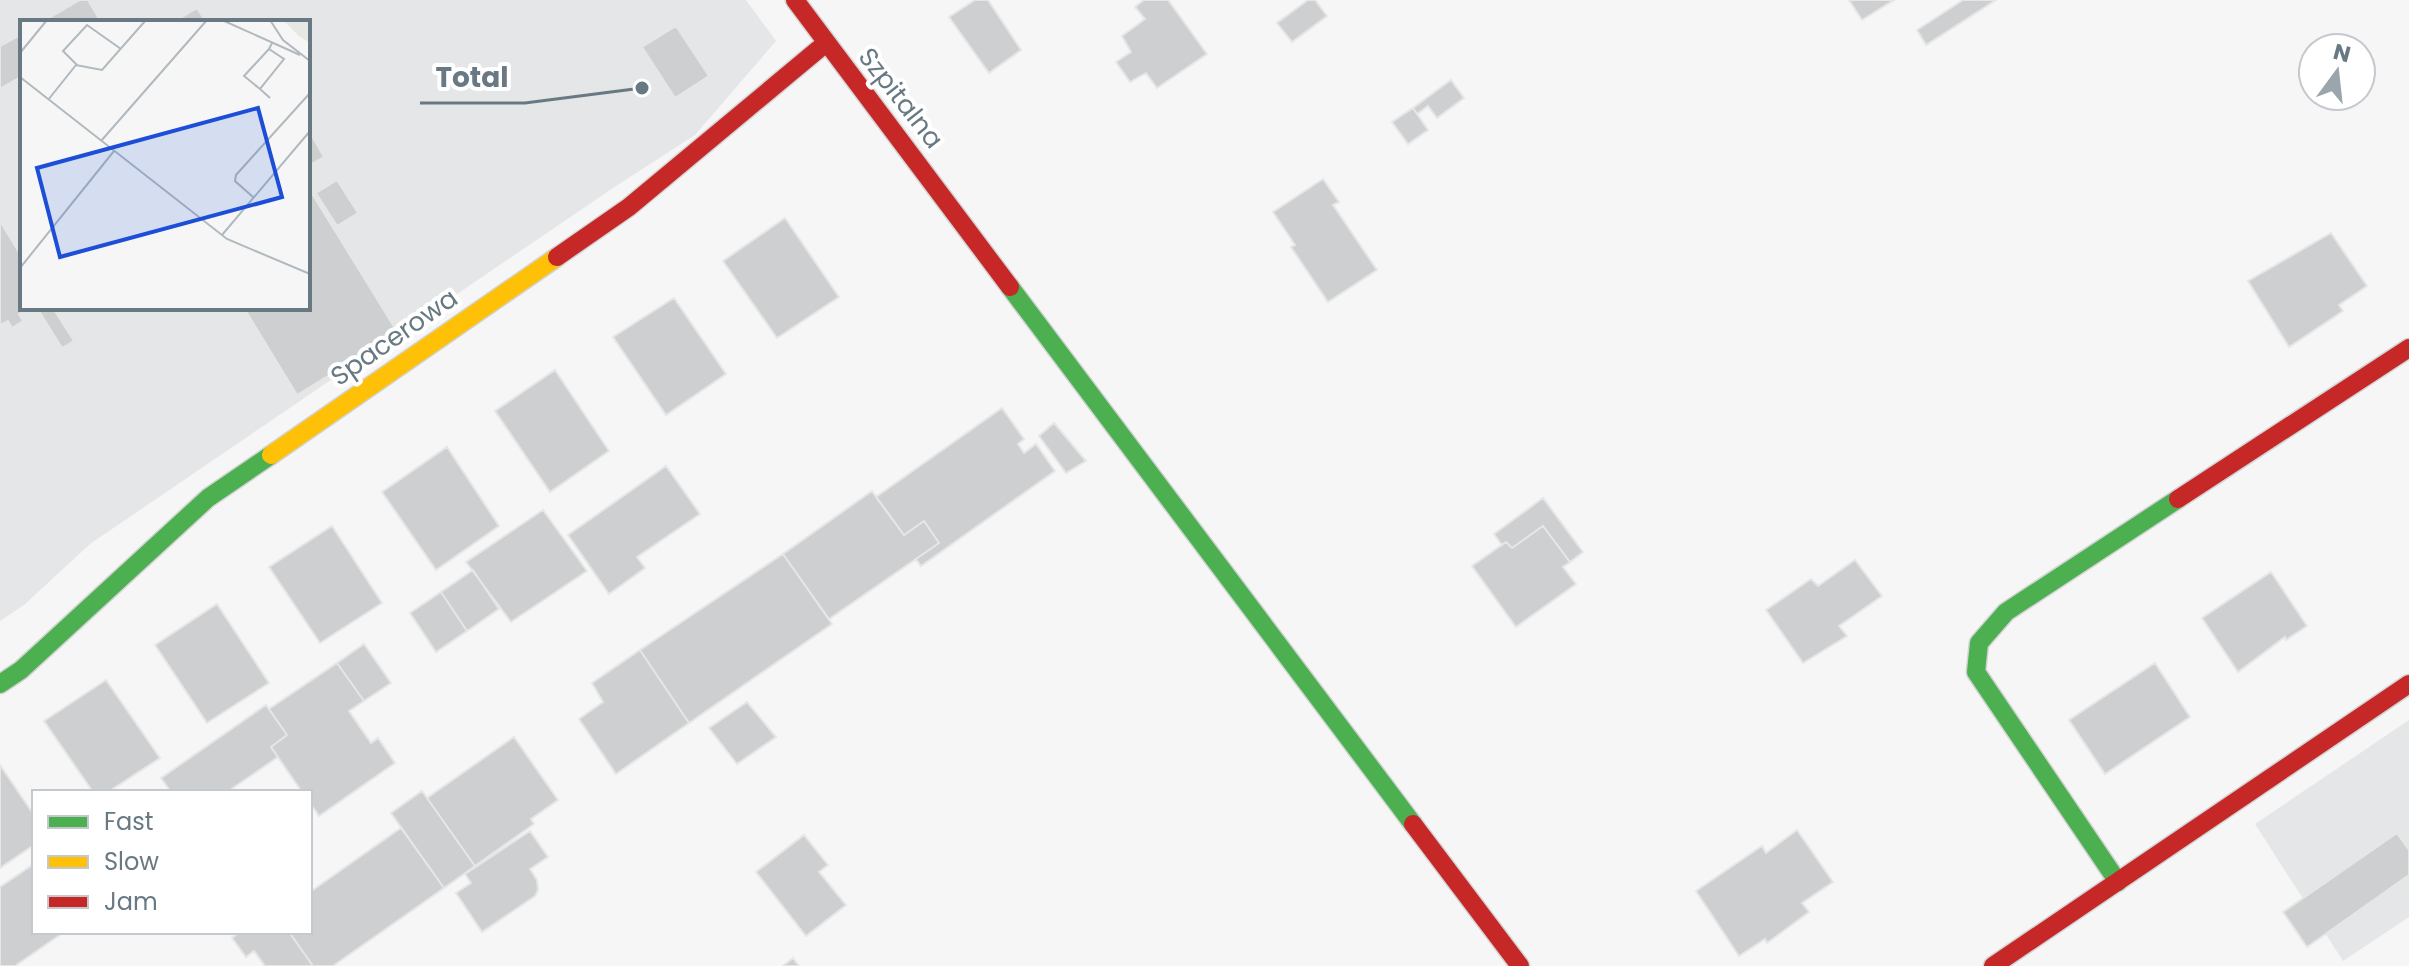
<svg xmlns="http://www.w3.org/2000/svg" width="2409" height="966" viewBox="0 0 2409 966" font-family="Poppins,sans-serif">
	<rect width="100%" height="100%" fill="#f6f6f6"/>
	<!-- built -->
	<path fill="#e5e6e7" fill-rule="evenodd" d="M 0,0 L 746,0 L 776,41 L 695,135 L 613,188 L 90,544 L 24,605 L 0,621 ZM 22,22 L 308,22 L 308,308 L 22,308 Z
		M 2409,720 L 2409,917 L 2343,961 L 2255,824 Z"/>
	<!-- building -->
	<path fill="#cdcfd0" stroke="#e6e6e6" stroke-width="2" d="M 80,0 L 88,0 L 101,22 L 42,22 Z
		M 975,0 L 988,0 L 1021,50 L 989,73 L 949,17 Z
		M 1144,0 L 1168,0 L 1207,54 L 1157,88 L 1146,73 L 1130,82 L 1116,62 L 1131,52 L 1122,36 L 1145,19 L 1135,7 Z
		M 1308,0 L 1315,0 L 1327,16 L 1292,42 L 1277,23 Z
		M 1849,0 L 1894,0 L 1862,20 Z
		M 1963,0 L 1996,0 L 1926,45 L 1917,30 Z
		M 197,8 L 206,22 L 174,22 Z
		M 676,26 L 709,76 L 675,98 L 642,47 Z
		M 22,34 L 22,76 L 0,89 L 0,46 Z
		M 1451,80 L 1464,98 L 1437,118 L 1428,106 L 1417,114 L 1413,108 Z
		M 1413,108 L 1428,130 L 1408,144 L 1392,122 Z
		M 308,129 L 324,157 L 308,166 Z
		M 1323,179 L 1339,202 L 1333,205 L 1377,270 L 1328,302 L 1291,247 L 1295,245 L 1273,212 Z
		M 337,180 L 358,213 L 337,226 L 316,193 Z
		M 308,187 L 398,333 L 297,395 L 244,308 L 308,308 Z
		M 785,218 L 839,297 L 777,338 L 723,261 Z
		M 0,221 L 22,257 L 22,308 L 29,308 L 19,314 L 23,321 L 12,328 L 8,321 L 0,325 Z
		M 2331,233 L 2367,286 L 2339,305 L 2343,311 L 2289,347 L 2248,281 Z
		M 674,298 L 726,374 L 666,415 L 613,337 Z
		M 37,308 L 53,308 L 74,341 L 62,348 Z
		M 555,370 L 609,451 L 550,492 L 495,411 Z
		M 1002,408 L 1024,439 L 1018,444 L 1024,453 L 1036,444 L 1055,471 L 921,566 L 916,559 L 939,543 L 924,521 L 904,535 L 876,497 Z
		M 1054,423 L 1086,461 L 1066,473 L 1039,436 Z
		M 447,447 L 499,526 L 436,570 L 382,492 Z
		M 666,466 L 700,514 L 637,557 L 645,568 L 609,594 L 568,535 Z
		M 872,491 L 904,535 L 924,521 L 939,543 L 829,619 L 783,554 Z
		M 1543,498 L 1583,552 L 1570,562 L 1543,526 L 1512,548 L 1506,542 L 1502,545 L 1494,534 Z
		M 543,510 L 587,571 L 511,622 L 466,562 Z
		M 332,526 L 382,603 L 320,643 L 269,567 Z
		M 1543,526 L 1570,562 L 1563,567 L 1576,584 L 1516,627 L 1472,566 L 1506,542 L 1512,548 Z
		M 783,554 L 832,624 L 689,723 L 640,650 Z
		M 1855,560 L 1882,596 L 1839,626 L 1847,636 L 1803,663 L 1766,610 L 1811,579 L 1818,586 Z
		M 473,570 L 499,609 L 467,631 L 441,592 Z
		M 2271,572 L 2307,626 L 2286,640 L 2285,637 L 2238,672 L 2202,618 Z
		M 441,592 L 467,631 L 436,652 L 410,613 Z
		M 217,604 L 269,683 L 207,723 L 155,645 Z
		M 364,644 L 391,683 L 364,701 L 337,663 Z
		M 640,650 L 689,723 L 616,774 L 579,719 L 603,702 L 592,683 Z
		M 337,663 L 364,701 L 349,711 L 371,743 L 378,738 L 395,763 L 319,816 L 310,803 L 310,792 L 302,792 L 271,747 L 287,735 L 269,709 Z
		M 2155,663 L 2190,717 L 2105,774 L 2069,720 Z
		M 106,680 L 160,758 L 108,792 L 93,792 L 44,721 Z
		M 747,702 L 776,737 L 737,764 L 709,728 Z
		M 266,705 L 287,735 L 271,747 L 278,757 L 227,792 L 171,792 L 161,778 Z
		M 514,737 L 558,800 L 531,819 L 534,824 L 475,866 L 427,798 Z
		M 0,765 L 34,815 L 34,845 L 0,868 Z
		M 422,791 L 475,866 L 444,888 L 391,813 Z
		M 401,828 L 444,888 L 333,966 L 313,966 L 289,932 L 310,932 L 310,892 Z
		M 1797,830 L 1833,882 L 1802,903 L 1809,912 L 1767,943 L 1765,939 L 1739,956 L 1696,891 L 1762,846 L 1766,853 Z
		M 530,831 L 548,857 L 530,869 L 537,880 L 538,890 L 535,896 L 482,932 L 456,893 L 471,883 L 465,874 Z
		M 2397,833 L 2409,850 L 2409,875 L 2307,947 L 2283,912 Z
		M 804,835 L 828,865 L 819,872 L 846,905 L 806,936 L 756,872 Z
		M 34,864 L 34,932 L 64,932 L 15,966 L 0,966 L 0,887 Z
		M 240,932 L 289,932 L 313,966 L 265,966 L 254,951 L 246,957 L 232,938 Z
		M 793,958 L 799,966 L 783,966 Z"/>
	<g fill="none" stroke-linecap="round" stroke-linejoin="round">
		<defs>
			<path id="fast" d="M 1010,287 L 1413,824
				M 0,684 L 21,670 L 208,498 L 271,455
				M 2118,882 L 1976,672 L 1979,643 L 2006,612 L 2178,499"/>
			<path id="slow" d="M 271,455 L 557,257"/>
			<path id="jam" d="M 795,0 L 1010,287
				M 557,257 L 629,207 L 826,43
				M 2178,499 L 2409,348
				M 1413,824 L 1520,966
				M 1993,966 L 2409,684"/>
		</defs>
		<!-- fast casing -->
		<use href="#fast" stroke="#d2d3d4" stroke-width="21"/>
		<!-- slow casing -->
		<use href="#slow" stroke="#d2d3d4" stroke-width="21"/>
		<!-- jam casing -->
		<use href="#jam" stroke="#d2d3d4" stroke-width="21"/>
		<!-- fast -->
		<use href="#fast" stroke="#4caf50" stroke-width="18"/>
		<!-- slow -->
		<use href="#slow" stroke="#ffc107" stroke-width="18"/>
		<!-- jam -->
		<use href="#jam" stroke="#c62828" stroke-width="18"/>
	</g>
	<g text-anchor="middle" stroke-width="8" stroke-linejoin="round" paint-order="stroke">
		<!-- street labels -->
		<g font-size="26" fill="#687984" stroke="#fff">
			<text transform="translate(901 98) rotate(52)" y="9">Szpitalna</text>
			<text transform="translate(394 337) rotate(-35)" y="9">Spacerowa</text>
		</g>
	</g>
	<!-- overview -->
	<g transform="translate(20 20)">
		<rect width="290" height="290" fill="#f6f6f6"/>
		<path d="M 263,0 L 290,0 L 290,23 L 279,16 Z" fill="#e5e8e3"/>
		<path fill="none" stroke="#b0b9be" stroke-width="2" d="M 202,0 L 280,35M 250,0 L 263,20 L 290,41M 0,33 L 27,0M 57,45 L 43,31 L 67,5 L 101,29M 0,57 L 207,219 L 290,254M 240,69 L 224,56 L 249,29M 250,78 L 240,69 L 264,39 L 249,29 L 252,23M 28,80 L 56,45 L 82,50 L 126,0M 81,121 L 187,0M 233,177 L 215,161 L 216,155 L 290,73M 202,215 L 290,111M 0,248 L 94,131"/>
		<path fill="#1d4ed8" fill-opacity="0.15" stroke="#1d4ed8" stroke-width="4" d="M 238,88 L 262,177 L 40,237 L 17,148 Z"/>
		<rect width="290" height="290" fill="none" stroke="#687984" stroke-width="4"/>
	</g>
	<!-- callouts -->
	<path fill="none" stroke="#687984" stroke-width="3" d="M642 88L525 103H420"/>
	<circle fill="#687984" stroke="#fff" stroke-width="3" cx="642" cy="88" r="8"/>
	<g font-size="28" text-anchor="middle" font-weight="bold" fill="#687984" stroke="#fff" stroke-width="8" stroke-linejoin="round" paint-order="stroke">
		<text x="472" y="87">Total</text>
	</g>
	<!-- legend -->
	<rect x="32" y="790" width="280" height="144" fill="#ffffff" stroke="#c3c9ce" stroke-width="2"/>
	<rect x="48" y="816" width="40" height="12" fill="#4caf50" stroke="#c3c9ce" stroke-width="2"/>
	<text x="104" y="830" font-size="24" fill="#687984">Fast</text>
	<rect x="48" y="856" width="40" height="12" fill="#ffc107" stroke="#c3c9ce" stroke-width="2"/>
	<text x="104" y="870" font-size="24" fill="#687984">Slow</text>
	<rect x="48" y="896" width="40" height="12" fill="#c62828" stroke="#c3c9ce" stroke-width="2"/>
	<text x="104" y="910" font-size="24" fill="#687984">Jam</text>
	<!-- north arrow -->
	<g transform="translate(2337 72) rotate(15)"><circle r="38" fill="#ffffff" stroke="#c3c9ce" stroke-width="2"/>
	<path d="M0-6L14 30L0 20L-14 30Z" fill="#9aa5ac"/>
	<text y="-12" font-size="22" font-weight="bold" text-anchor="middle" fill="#687984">N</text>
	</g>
</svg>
